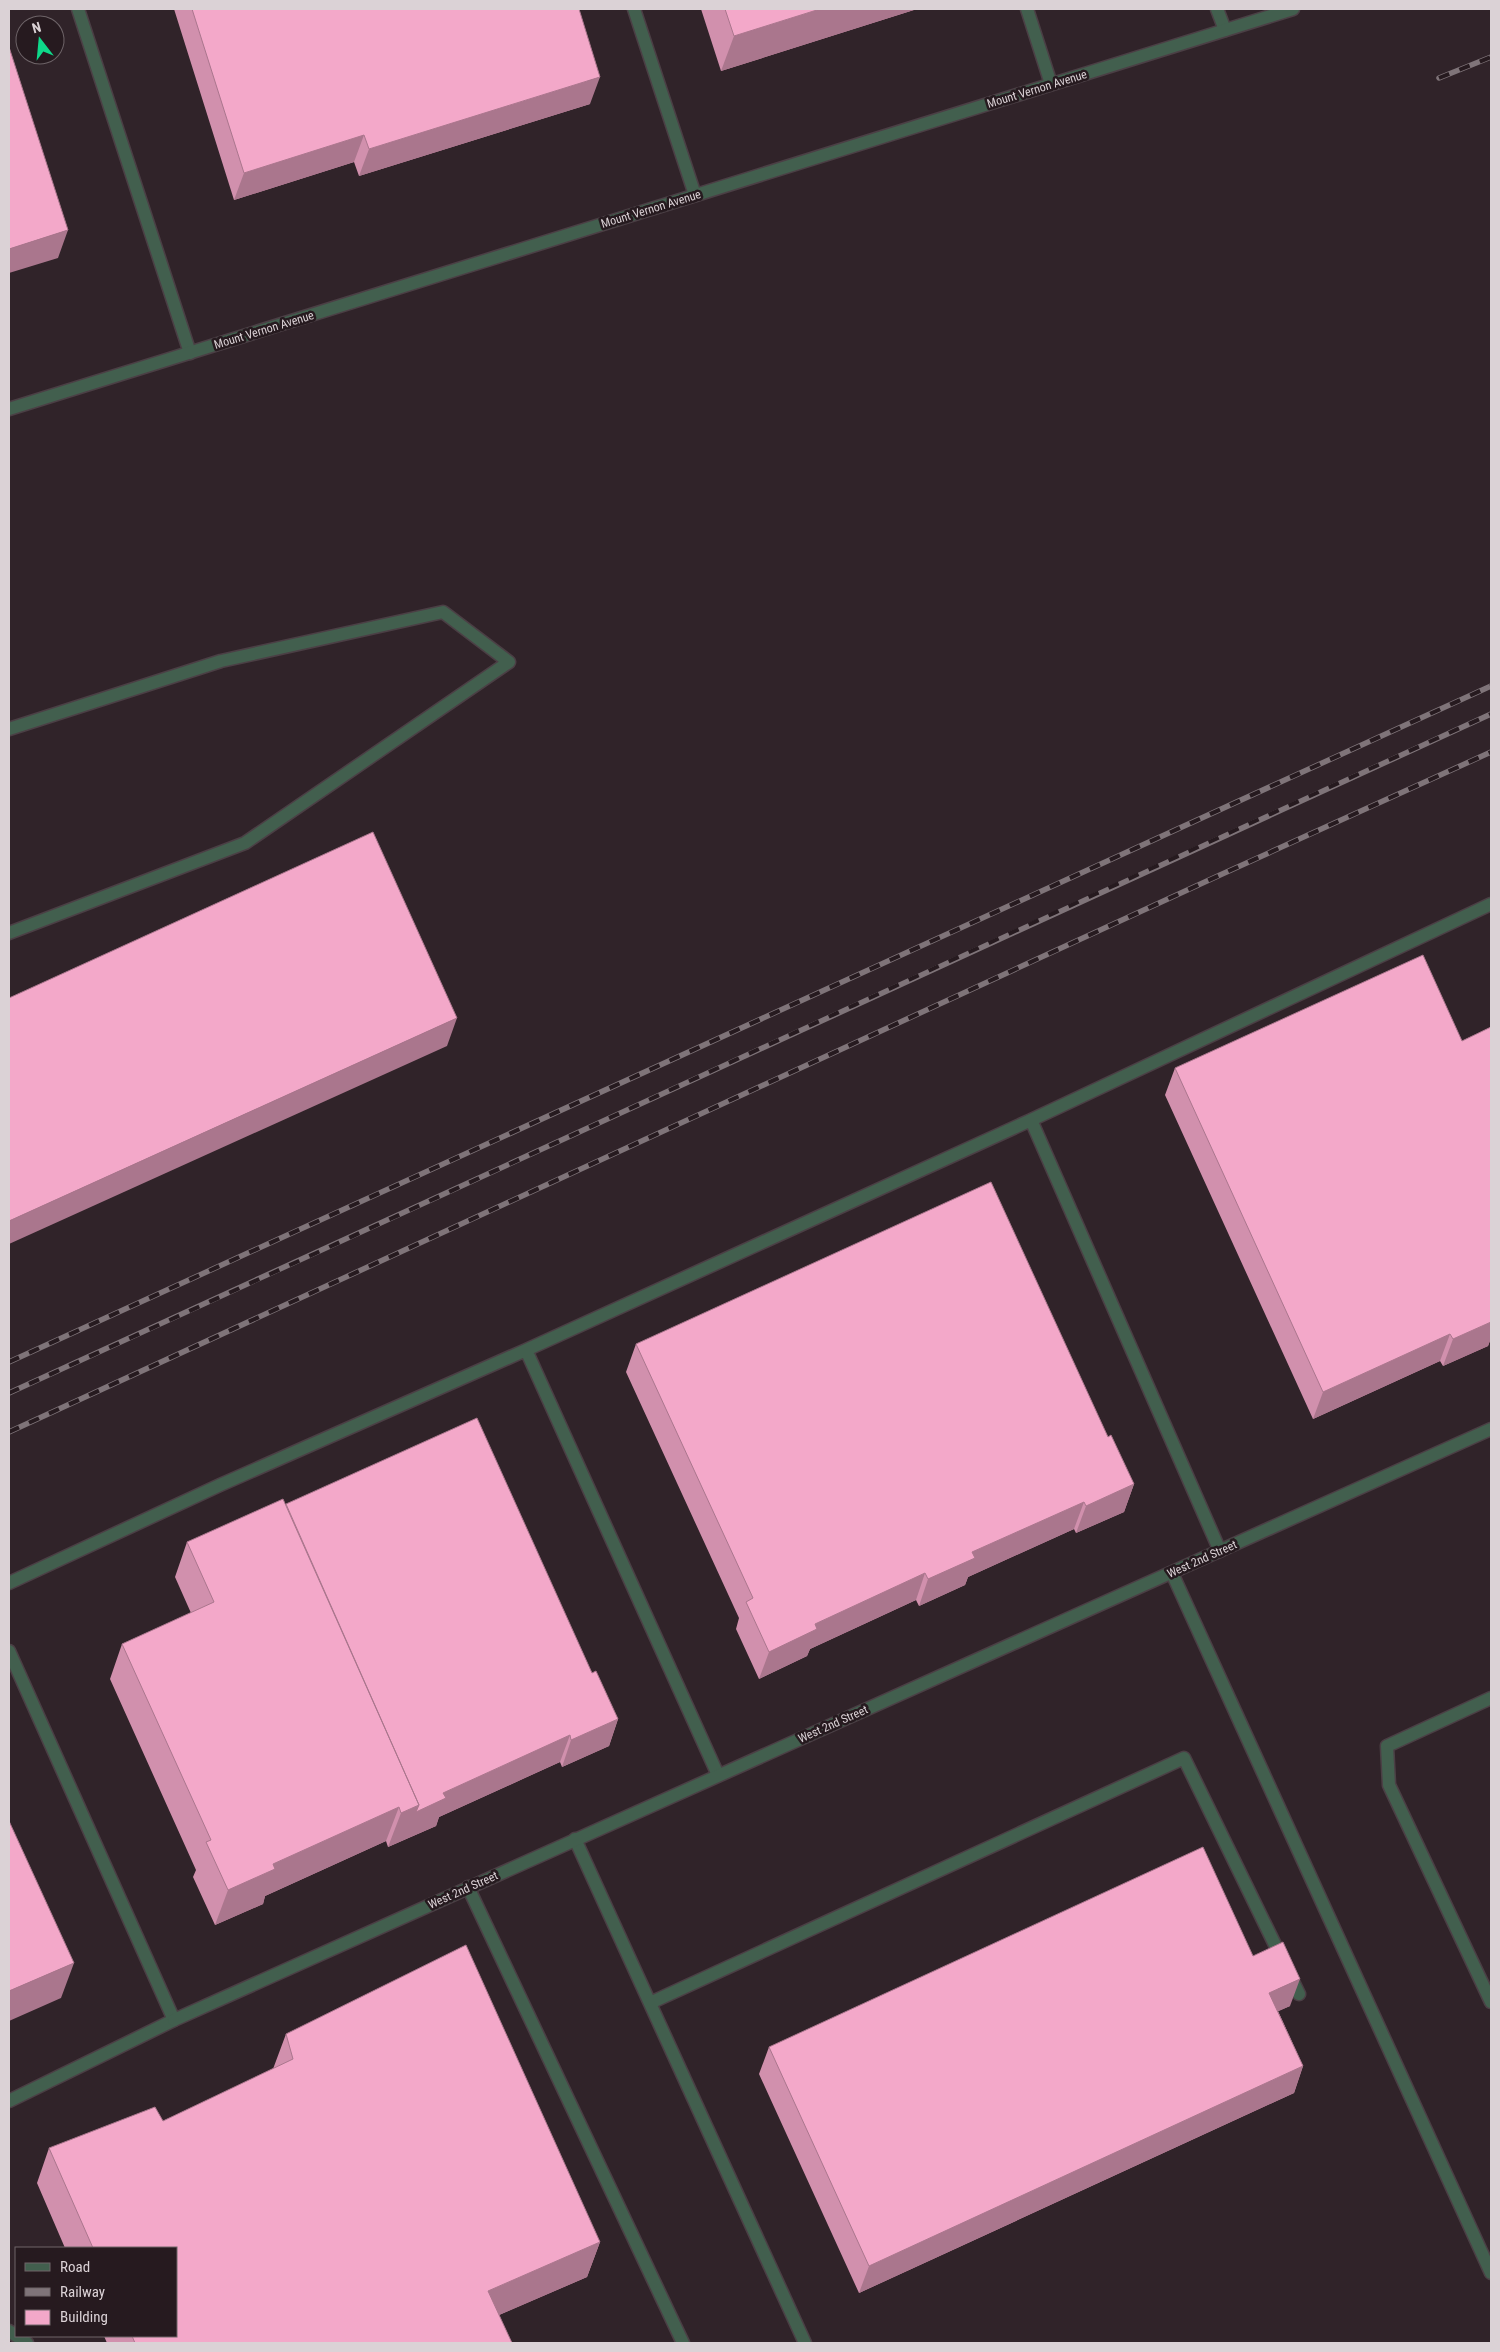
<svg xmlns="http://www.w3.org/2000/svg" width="1500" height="2352" viewBox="0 0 1500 2352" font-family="'Roboto Condensed',sans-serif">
	<rect width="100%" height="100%" fill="#302329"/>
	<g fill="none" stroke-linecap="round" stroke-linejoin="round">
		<defs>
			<path id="service" d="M 78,9 L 190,353
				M 634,9 L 695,195
				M 1027,9 L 1051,84
				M 1217,9 L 1225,30
				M 9,729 L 221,661 L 443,612 L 509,662 L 245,843 L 9,933
				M 1220,1551 L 1031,1120 L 1491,904
				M 1172,1573 L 1491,2273
				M 9,1583 L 220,1485 L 526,1350
				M 9,1651 L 174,2020 L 9,2101
				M 1491,1698 L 1387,1746 L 1389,1785 L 1491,2002
				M 718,1775 L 526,1350 L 1031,1120
				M 575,1839 L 805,2343
				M 468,1887 L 683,2343
				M 650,2003 L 1184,1758 L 1299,1994
				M 9,2331 L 27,2343"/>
			<path id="minor" d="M 9,409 L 1293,9
				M 174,2020 L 1491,1429"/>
		</defs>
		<!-- service casing -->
		<use href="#service" stroke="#4b3f45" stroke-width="15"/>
		<!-- minor casing -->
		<use href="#minor" stroke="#4b3f45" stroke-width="15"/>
		<!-- service -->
		<use href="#service" stroke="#425f4e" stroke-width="12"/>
		<!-- minor -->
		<use href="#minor" stroke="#425f4e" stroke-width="12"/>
		<defs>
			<path id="rail" d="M 1439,78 L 1491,57
				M 9,1362 L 1491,686
				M 9,1393 C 504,1169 996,937 1491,714
				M 9,1432 L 1220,875 L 1491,752"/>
		</defs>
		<!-- rail casing -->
		<use href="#rail" stroke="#7f7479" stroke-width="5.5"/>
		<!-- rail -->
		<use href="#rail" stroke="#261a1f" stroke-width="4" stroke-dasharray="11" stroke-linecap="butt"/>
	</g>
	<!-- wall -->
	<path fill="#d190ad" d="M 174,9 L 579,9 L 590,104 L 359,176 L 354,162 L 234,200 Z
		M 701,9 L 917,9 L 721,71 Z
		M 1491,1027 L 1491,1338 L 1488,1346 L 1443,1366 L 1440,1361 L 1313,1419 L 1165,1095 L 1175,1068 L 1462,1041 Z
		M 636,1344 L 1108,1437 L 1134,1484 L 1124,1512 L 1076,1533 L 1074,1529 L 968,1577 L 965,1585 L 919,1606 L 916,1600 L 810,1649 L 807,1656 L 759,1679 L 736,1629 L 739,1618 L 626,1372 Z
		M 286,1504 L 592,1673 L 618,1719 L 609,1746 L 562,1767 L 560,1762 L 439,1817 L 436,1826 L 388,1847 L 386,1841 L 265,1896 L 263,1904 L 215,1925 L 193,1877 L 196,1870 L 110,1679 L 122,1644 L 191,1613 L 175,1577 L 187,1542 Z
		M 1253,1956 L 1290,2006 L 1278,2011 L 1303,2066 L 1294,2093 L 859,2293 L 759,2074 L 769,2047 Z
		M 286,2034 L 600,2242 L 587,2277 L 499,2315 L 512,2343 L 107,2343 L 104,2336 L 176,2336 L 176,2248 L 65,2248 L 37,2183 L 49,2148 L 163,2121 L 273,2069 Z"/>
	<!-- shaded-wall -->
	<path fill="#aa768d" d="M 820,9 L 917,9 L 721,71 L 734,36 Z
		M 600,77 L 590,104 L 359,176 L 369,149 Z
		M 364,135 L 354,162 L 234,200 L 244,173 Z
		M 68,230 L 58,258 L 9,273 L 9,249 Z
		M 457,1018 L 447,1046 L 9,1244 L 9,1221 Z
		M 1491,1322 L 1491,1338 L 1488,1346 L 1443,1366 L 1453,1339 Z
		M 1450,1334 L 1440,1361 L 1313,1419 L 1323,1392 Z
		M 1134,1484 L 1124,1512 L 1076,1533 L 1086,1506 Z
		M 1084,1502 L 1074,1529 L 968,1577 L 965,1585 L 919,1606 L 928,1579 L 972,1552 Z
		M 925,1573 L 916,1600 L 810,1649 L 807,1656 L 759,1679 L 769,1652 L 815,1624 Z
		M 618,1719 L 609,1746 L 562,1767 L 571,1740 Z
		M 570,1735 L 560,1762 L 439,1817 L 436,1826 L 406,1839 L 416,1812 L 443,1793 Z
		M 419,1805 L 406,1839 L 388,1847 L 401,1813 Z
		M 399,1807 L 386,1841 L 265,1896 L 263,1904 L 215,1925 L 228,1890 L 273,1864 Z
		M 74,1963 L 61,1998 L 9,2021 L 9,1991 Z
		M 1300,1979 L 1290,2006 L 1259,2020 L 1269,1993 Z
		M 1303,2066 L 1294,2093 L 859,2293 L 869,2266 Z
		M 600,2242 L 587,2277 L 476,2325 L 488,2291 Z"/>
	<!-- building -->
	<path fill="#f3a8c9" stroke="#aa768d" d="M 192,9 L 579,9 L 600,77 L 369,149 L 364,135 L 244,173 Z
		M 725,9 L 820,9 L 734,36 Z
		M 9,47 L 68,230 L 9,249 Z
		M 373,832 L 457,1018 L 9,1221 L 9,998 Z
		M 1423,955 L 1462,1041 L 1491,1027 L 1491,1322 L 1453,1339 L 1450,1334 L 1323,1392 L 1175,1068 Z
		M 991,1182 L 1108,1437 L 1111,1435 L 1134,1484 L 1086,1506 L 1084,1502 L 972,1552 L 975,1558 L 928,1579 L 925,1573 L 815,1624 L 817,1629 L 769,1652 L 746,1602 L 753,1598 L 636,1344 Z
		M 477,1418 L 592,1673 L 596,1671 L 618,1719 L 571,1740 L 570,1735 L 443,1793 L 446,1798 L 416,1812 L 419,1805 L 286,1504 Z
		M 283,1499 L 419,1805 L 401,1813 L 399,1807 L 273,1864 L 275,1869 L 228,1890 L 206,1842 L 211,1840 L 122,1644 L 214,1602 L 187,1542 Z
		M 9,1821 L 74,1963 L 9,1991 Z
		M 1203,1847 L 1253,1956 L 1283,1942 L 1300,1979 L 1269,1993 L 1303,2066 L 869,2266 L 769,2047 Z
		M 466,1945 L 600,2242 L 488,2291 L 512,2343 L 135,2343 L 132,2336 L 176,2336 L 176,2248 L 93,2248 L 49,2148 L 155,2107 L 163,2121 L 293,2059 L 286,2034 Z"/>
	<g text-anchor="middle" stroke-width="5" stroke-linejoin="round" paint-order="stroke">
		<!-- street labels -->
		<g font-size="12" fill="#dbd2d6" stroke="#261a1f">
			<text transform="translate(1037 89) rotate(-17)" y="4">Mount Vernon Avenue</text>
			<text transform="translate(651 209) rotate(-17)" y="4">Mount Vernon Avenue</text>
			<text transform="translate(264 330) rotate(-17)" y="4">Mount Vernon Avenue</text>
			<text transform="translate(1202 1559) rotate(-24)" y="4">West 2nd Street</text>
			<text transform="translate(833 1724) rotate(-24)" y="4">West 2nd Street</text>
			<text transform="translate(463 1890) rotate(-24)" y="4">West 2nd Street</text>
		</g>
	</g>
	<!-- border -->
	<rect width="1500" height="2352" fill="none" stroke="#dbd2d6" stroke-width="20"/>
	<!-- legend -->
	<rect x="15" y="2247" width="162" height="90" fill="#261a1f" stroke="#6e6468"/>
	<rect x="25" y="2263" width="25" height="8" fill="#425f4e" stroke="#6e6468"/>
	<text x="60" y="2272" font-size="15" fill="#dbd2d6">Road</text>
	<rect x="25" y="2288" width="25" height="8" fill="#7f7479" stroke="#6e6468"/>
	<text x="60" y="2297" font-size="15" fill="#dbd2d6">Railway</text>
	<rect x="25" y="2310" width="25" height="15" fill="#f3a8c9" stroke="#6e6468"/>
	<text x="60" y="2322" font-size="15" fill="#dbd2d6">Building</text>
	<!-- north arrow -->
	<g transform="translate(40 40) rotate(344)"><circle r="24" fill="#261a1f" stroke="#6e6468"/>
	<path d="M0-4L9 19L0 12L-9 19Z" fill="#0ed98a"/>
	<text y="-8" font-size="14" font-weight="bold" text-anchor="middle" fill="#dbd2d6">N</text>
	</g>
</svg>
